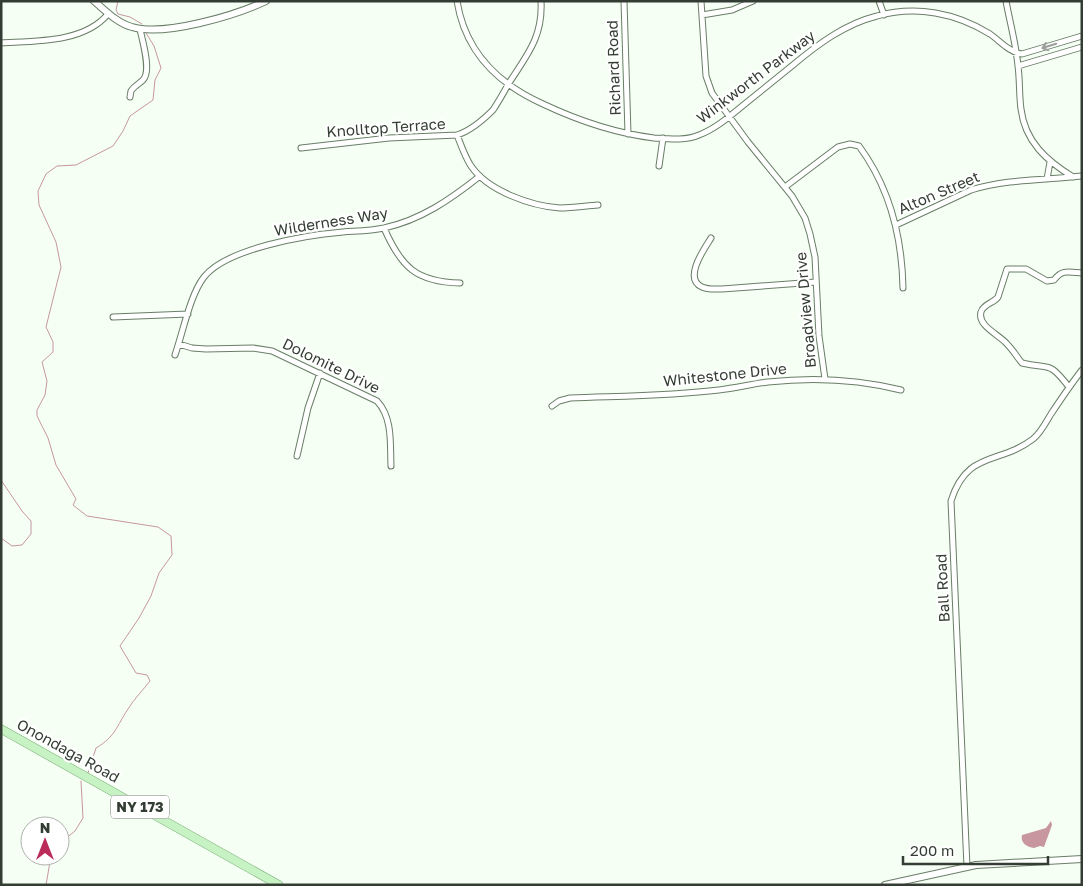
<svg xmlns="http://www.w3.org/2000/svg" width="1083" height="886" viewBox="0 0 1083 886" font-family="'Golos Text',sans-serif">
	<rect width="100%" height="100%" fill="#f5fff4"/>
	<!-- water -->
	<path fill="#c7969f" d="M 1051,821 L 1052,825 L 1044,847 L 1040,846 L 1034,848 C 1027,847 1020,843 1022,835 L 1046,828 Z"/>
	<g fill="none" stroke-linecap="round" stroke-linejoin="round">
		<!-- stream -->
		<path stroke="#c7969f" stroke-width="1" d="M 118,1 L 116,10 L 118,14 L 130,17 L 142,24
			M 1,480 L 22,511 L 31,521 L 31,534 L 22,545 L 12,546 L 1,538
			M 88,773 L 96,748 C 116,736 116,727 128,709 C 134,699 143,690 150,681 L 147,675 L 136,673 L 120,646 L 139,618 L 151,596 L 159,573 L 172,555 L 171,536 L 158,527 L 87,516 L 73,505 L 76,499 L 56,465 L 48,438 L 37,416 L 37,410 L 45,395 L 47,381 L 42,362 L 53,352 L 53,342 L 46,327 L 61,267 L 56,242 L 39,205 L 38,191 L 46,174 L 57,166 L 76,165 L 113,146 L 123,131 L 130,116 L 153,100 L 155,80 L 161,68 L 154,46 L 146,33
			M 60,843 L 75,831 L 83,818 L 81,781
			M 46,885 L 51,856"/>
		<defs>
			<path id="minor" d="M 457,1 C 465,51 498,84 543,104 C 579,121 614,133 654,138 C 669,139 685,141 699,135 C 717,128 731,115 746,103 C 762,90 777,78 793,65 C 818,44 845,24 877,16 C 916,5 956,13 990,34 C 1000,41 1009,52 1022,54 L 1082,36
				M 624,1 L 628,134
				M 701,1 L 706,76 L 712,93 L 748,142 L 792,196 L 805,218 L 810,234 L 815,257 L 819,336 L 825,379
				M 879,1 L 884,15
				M 1006,1 C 1010,23 1016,44 1018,66 C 1020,81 1019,95 1021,109 C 1025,142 1047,161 1073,177
				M 702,15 L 732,10 L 753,1
				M 1,43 C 35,41 84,43 108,14
				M 1018,66 L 1082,47
				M 130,97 L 131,91 C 134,86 139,84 143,80 C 152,71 142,40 140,29
				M 457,135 C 461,145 465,157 471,166 C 488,191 531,206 560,208 C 572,208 585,206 598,205
				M 301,148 L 389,138 L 457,135 C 470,131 483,120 493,110 C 499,101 504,92 509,83 C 527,55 543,37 541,1
				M 659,166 L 663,138
				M 1047,179 L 1050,162
				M 785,187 L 838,147 L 850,144 L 859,146 C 890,188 902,237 903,288
				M 896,225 L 971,190 C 1007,179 1045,180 1082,176
				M 384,228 C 401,267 416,282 460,283
				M 711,238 C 704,249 683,279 702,287 C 708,290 716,289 722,289 L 816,282
				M 113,317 L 188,314
				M 179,344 L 192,348 L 206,349 L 253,348 L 272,351 L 377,401 C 393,418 390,444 391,466
				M 175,355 C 183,332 190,295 204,277 C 227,248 307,235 343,232 C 356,231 370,231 384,228 C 421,220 451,199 480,176
				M 1069,387 C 1048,360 1051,370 1022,363 C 1017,357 1013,350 1007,344 C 1000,335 977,326 981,312 C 983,304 994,303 998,297 L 1007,269 L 1026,269 L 1047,281 L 1054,280 C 1062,269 1069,272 1082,273
				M 552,406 L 559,401 L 570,398 C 620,396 670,396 719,390 C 736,388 752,384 768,382 C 813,377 857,379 901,390
				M 297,456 L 308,408 L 320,373
				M 967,867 L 951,501 C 967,450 999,465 1033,439 C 1041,433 1046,422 1051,414 C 1061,399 1071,384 1082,370"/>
			<path id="tertiary" d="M 94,1 C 106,11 117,23 132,27 C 164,37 236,15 266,1
				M 885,885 L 976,865 L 1082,859"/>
			<path id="primary" d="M 1,729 L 279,885"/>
		</defs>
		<!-- minor casing -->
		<use href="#minor" stroke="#697e67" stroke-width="7"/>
		<!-- tertiary casing -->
		<use href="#tertiary" stroke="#697e67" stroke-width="8"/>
		<!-- primary casing -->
		<use href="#primary" stroke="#7bad77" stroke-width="9"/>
		<!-- minor -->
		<use href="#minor" stroke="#fff" stroke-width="5"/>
		<!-- tertiary -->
		<use href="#tertiary" stroke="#fff" stroke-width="6"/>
		<!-- primary -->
		<use href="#primary" stroke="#c7f2c4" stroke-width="8"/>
	</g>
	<!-- one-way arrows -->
	<defs><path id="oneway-shaft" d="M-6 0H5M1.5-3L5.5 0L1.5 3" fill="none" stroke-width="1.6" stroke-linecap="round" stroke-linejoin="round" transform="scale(1.25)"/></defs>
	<use stroke="#9a9e99" href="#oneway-shaft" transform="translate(1049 46) rotate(163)"/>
	<g text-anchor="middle" stroke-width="4.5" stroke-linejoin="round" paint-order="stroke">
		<!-- shield labels -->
		<rect fill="#fff" stroke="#717770" stroke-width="1" x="111" y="795.5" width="58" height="23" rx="4"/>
		<g font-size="14" font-weight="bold" fill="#343d33">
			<text x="140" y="812">NY 173</text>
		</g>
		<!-- street labels -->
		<g font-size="15" fill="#343d33" stroke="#fff">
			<text transform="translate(614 68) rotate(-92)" y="5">Richard Road</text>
			<text transform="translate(756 77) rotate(-37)" y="5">Winkworth Parkway</text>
			<text transform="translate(386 128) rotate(-4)" y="5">Knolltop Terrace</text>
			<text transform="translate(939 193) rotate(-23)" y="5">Alton Street</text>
			<text transform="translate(331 222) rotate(-9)" y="5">Wilderness Way</text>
			<text transform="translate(806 310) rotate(-95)" y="5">Broadview Drive</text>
			<text transform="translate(331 366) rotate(26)" y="5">Dolomite Drive</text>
			<text transform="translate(725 375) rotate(-6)" y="5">Whitestone Drive</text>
			<text transform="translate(943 588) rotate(-93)" y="5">Ball Road</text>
			<text transform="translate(68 751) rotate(29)" y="5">Onondaga Road</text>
		</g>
	</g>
	<!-- border -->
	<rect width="1083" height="886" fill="none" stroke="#343d33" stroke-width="5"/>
	<!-- north arrow -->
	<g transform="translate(45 841)"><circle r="24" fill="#ffffff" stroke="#aeb1ad"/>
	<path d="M0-4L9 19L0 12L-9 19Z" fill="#ba2b5a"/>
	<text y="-8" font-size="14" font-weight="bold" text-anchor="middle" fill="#343d33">N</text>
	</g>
	<!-- scale -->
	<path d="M903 856v8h145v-8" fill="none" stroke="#343d33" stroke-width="2.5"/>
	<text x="910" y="856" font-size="15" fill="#343d33" stroke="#ffffff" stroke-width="4" paint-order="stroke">200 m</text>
</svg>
